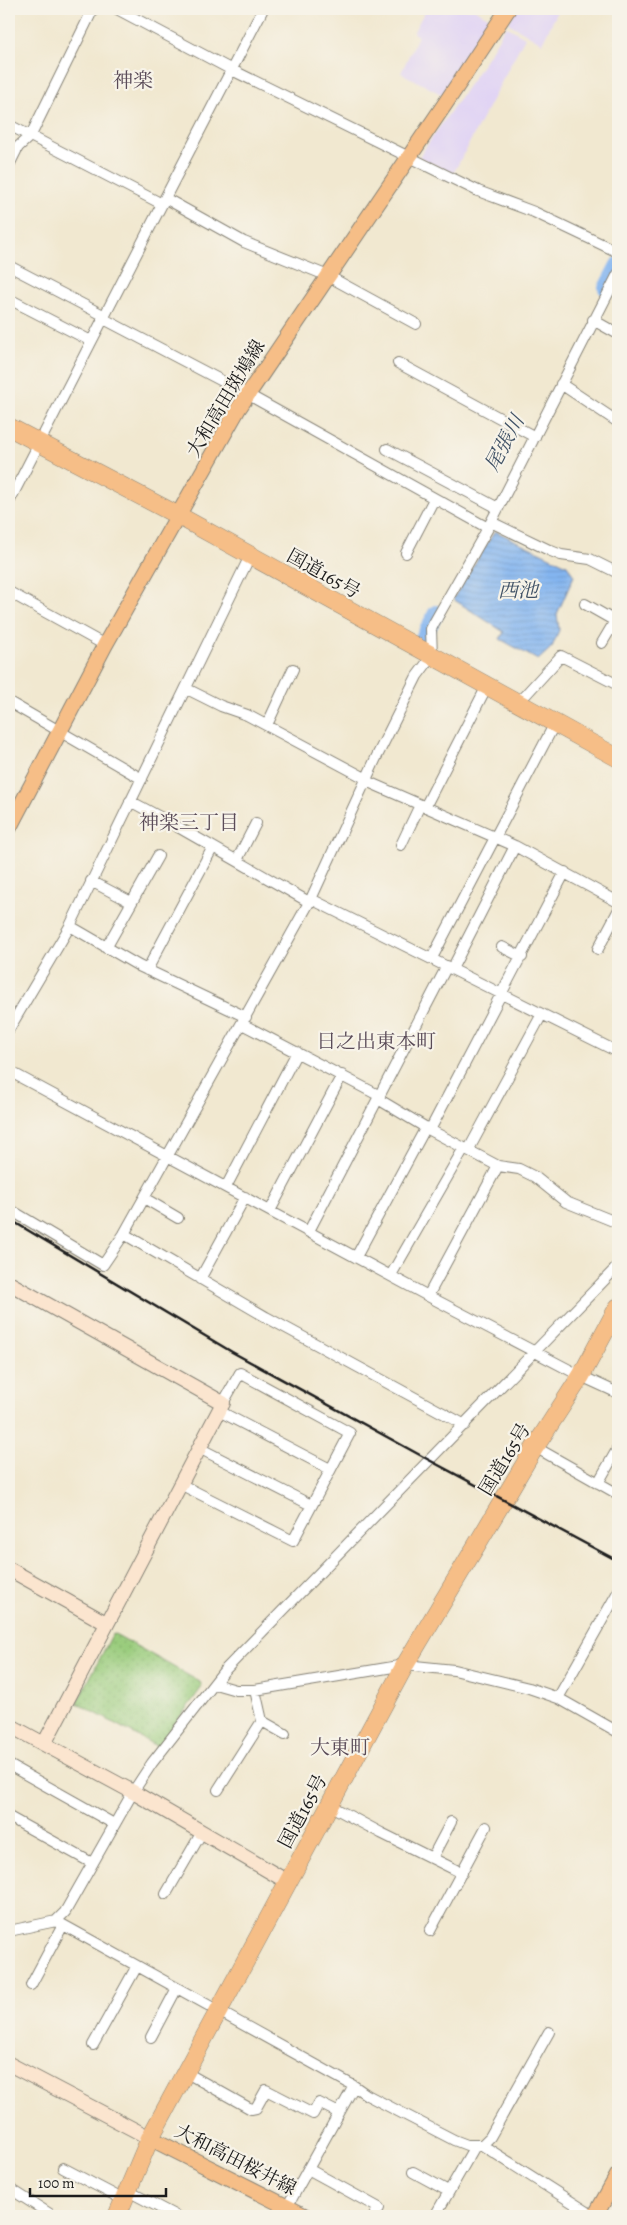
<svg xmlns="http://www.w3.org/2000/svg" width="627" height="2225" viewBox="0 0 627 2225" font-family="Alegreya,'Noto Serif JP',serif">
	<defs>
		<pattern id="park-dots" width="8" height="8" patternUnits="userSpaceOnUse" patternTransform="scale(1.25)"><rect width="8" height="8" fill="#99cc7c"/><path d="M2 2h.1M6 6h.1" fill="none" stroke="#83af6b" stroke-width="1.8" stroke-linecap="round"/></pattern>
		<pattern id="water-rules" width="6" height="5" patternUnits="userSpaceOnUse" patternTransform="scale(1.25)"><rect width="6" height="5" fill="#84b5f0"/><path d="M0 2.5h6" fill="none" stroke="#719bcd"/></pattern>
	</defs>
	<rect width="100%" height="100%" fill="#f7f3e8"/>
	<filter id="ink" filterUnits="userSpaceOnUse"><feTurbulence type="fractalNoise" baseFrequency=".02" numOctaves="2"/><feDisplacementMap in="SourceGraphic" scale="10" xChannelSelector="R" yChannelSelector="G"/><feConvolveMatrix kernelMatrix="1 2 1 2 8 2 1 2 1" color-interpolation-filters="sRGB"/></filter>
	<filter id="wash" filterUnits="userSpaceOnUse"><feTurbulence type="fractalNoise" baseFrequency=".0096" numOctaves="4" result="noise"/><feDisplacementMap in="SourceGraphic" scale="20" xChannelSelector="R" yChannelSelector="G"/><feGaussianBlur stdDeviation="1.12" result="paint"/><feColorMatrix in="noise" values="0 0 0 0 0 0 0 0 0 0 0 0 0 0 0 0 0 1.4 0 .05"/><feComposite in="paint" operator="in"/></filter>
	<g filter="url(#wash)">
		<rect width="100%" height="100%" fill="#f1e8d0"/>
		<!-- built -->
		<path fill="#e1d4f4" d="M 426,9 L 474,9 L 490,18 L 443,95 L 401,73 L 418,36 L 413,33 Z
			M 517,9 L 559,9 L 542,43 L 508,23 Z
			M 506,26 L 525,37 L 453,174 L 419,157 L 481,67 Z"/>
		<!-- park -->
		<path fill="url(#park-dots)" stroke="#5a744c" d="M 115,1634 L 200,1682 L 202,1687 L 158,1747 L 77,1703 L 112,1635 Z"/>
		<!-- water -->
		<path fill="url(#water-rules)" stroke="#506886" d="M 495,531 L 567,565 L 574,576 L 557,614 L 559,630 L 552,647 L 538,660 L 500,639 L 504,632 L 453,599 Z"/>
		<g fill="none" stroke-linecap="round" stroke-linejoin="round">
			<!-- river -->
			<path stroke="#84b5f0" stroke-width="16" d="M 606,288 L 618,265
				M 423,638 L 436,613"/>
		</g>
	</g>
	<g filter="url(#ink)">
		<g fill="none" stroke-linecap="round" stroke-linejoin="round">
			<defs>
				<path id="street" d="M 117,9 L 232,70 L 478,191 L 534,212 L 618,252
					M 9,125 L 162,204 L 165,198 L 244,242 L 328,276 L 416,324
					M 9,165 L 18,147 L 31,135 L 93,9
					M 165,198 L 263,9
					M 9,266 L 103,315
					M 9,299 L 91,341
					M 102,318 L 247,394 L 488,528
					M 593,320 L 618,334
					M 398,363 L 535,437
					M 561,384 L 618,422
					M 387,449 L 498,508
					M 9,502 L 162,204
					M 491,522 L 551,551 L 561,555 L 590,559 L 618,573
					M 406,553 L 434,499
					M 9,592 L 105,645
					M 585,604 L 615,621
					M 602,643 L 618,616
					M 187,689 L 221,706 L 247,715 L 367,779
					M 9,702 L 142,779
					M 518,703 L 561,656 L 618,685
					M 267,725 L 293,669
					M 366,781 L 515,846 L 618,902
					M 130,801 L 171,823 L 309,902
					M 425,807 L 487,686
					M 401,845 L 420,805
					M 237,860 L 256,823
					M 91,881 L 131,902
					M 311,899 L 618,1052
					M 70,926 L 139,966 L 246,1017
					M 502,947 L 522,957
					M 106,948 L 158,856
					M 598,949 L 618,911
					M 432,958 L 555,723
					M 452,969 L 515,846
					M 147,970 L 213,847
					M 242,1024 L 380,1096
					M 9,1029 L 70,926 L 250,556
					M 9,1071 L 428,1296 L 581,1376 L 618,1393
					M 378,1099 L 430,1130 L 498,1166 L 519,1169 L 535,1177 L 566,1202 L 618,1223
					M 430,1130 L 565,872
					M 469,1149 L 542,1014
					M 226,1187 L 297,1052
					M 144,1198 L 178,1218
					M 9,1209 L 103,1265 L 124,1234 L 311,899 L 376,758 L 417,676 L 432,656 L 431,629 L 434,623 L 488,528 L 618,274
					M 270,1211 L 342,1075
					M 309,1231 L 447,966
					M 124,1234 L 266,1317 L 465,1425
					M 356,1257 L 426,1127
					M 391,1275 L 464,1148
					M 200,1279 L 245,1197
					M 428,1296 L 498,1166
					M 219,1411 L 330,1469
					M 535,1447 L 618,1494
					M 199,1448 L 311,1505
					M 598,1483 L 618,1448
					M 180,1484 L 293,1541 L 350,1433 L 240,1373 L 223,1403
					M 215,1684 L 236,1690 L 255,1690 L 405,1665 L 454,1670 L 529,1688 L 558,1698 L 618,1732
					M 558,1698 L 618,1592
					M 262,1721 L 285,1734
					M 9,1765 L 114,1824
					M 218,1790 L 262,1721 L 255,1690
					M 329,1805 L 381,1833 L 462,1873
					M 9,1817 L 92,1863
					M 432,1858 L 451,1822
					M 166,1894 L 202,1832
					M 56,1921 L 354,2086 L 367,2095 L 454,2140 L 467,2145 L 482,2145 L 589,2213 L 599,2216
					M 9,1931 L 56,1921 L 65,1912 L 133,1792 L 152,1763 L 224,1671 L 618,1266
					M 430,1931 L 486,1827
					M 31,1985 L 63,1925
					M 151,2037 L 177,1988
					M 93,2045 L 137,1966
					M 185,2072 L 251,2109 L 256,2108 L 266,2090 L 313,2114 L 319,2103 L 339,2113
					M 482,2145 L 490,2137 L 549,2032
					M 63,2168 L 124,2200
					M 308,2169 L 379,2208 L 374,2216
					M 413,2172 L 448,2191
					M 9,2188 L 53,2216
					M 128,2191 L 176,2216
					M 287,2207 L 354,2086
					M 435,2216 L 475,2146"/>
				<path id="secondary" d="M 9,1283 L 223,1403 L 44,1744 L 133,1792 L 288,1882
					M 9,1569 L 106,1623
					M 9,1725 L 44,1744
					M 9,2064 L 150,2138"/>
				<path id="primary" d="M 9,828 L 105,645 L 238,409 L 445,104 L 508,9
					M 150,2138 L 305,2216
					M 595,2216 L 618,2175"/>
				<path id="highway" d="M 9,427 L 179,516 L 618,758
					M 117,2216 L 150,2138 L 405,1665 L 535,1447 L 581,1376 L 618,1307"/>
			</defs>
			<!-- street casing -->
			<use href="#street" stroke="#868276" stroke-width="12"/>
			<!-- secondary casing -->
			<use href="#secondary" stroke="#868276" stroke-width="16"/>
			<!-- primary casing -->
			<use href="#primary" stroke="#868276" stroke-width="17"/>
			<!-- highway casing -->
			<use href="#highway" stroke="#868276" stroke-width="19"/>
			<!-- street -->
			<use href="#street" stroke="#fff" stroke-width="10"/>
			<!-- secondary -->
			<use href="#secondary" stroke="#fbe5cf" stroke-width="14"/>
			<!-- primary -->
			<use href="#primary" stroke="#f6be87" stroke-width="15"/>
			<!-- highway -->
			<use href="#highway" stroke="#f6be87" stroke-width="18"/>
			<!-- rail -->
			<path stroke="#1c1c1c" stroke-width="2.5" d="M 9,1219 L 232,1352 L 429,1460 L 618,1561"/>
		</g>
	</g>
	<g text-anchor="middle" stroke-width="4.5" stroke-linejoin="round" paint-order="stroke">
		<!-- street labels -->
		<g font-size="19" fill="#1c1c1c" stroke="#f7f3e8">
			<text transform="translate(225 398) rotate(-59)" y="7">大和高田斑鳩線</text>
			<text transform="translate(324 573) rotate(29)" y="7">国道165号</text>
			<text transform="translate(504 1459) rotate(-59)" y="7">国道165号</text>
			<text transform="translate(302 1811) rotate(-62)" y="7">国道165号</text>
			<text transform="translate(236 2159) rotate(27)" y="7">大和高田桜井線</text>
		</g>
		<!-- neighbourhood labels -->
		<g font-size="20" fill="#5a4b58" stroke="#f7f3e8">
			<text x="133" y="87">神楽</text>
			<text x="189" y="829">神楽三丁目</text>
			<text x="376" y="1048">日之出東本町</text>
			<text x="340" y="1754">大東町</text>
		</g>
		<!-- water labels -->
		<g font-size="20" font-style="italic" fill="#405266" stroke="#f7f3e8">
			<text transform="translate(504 443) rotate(-62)" y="7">尾張川</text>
			<text x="518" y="597">西池</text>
		</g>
	</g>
	<!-- margin -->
	<rect width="627" height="2225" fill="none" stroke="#f7f3e8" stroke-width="30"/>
	<!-- scale -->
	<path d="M30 2188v8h136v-8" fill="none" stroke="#1c1c1c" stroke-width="2.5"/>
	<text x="38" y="2188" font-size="15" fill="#1c1c1c" stroke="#f7f3e8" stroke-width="4" paint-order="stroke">100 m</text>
</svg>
